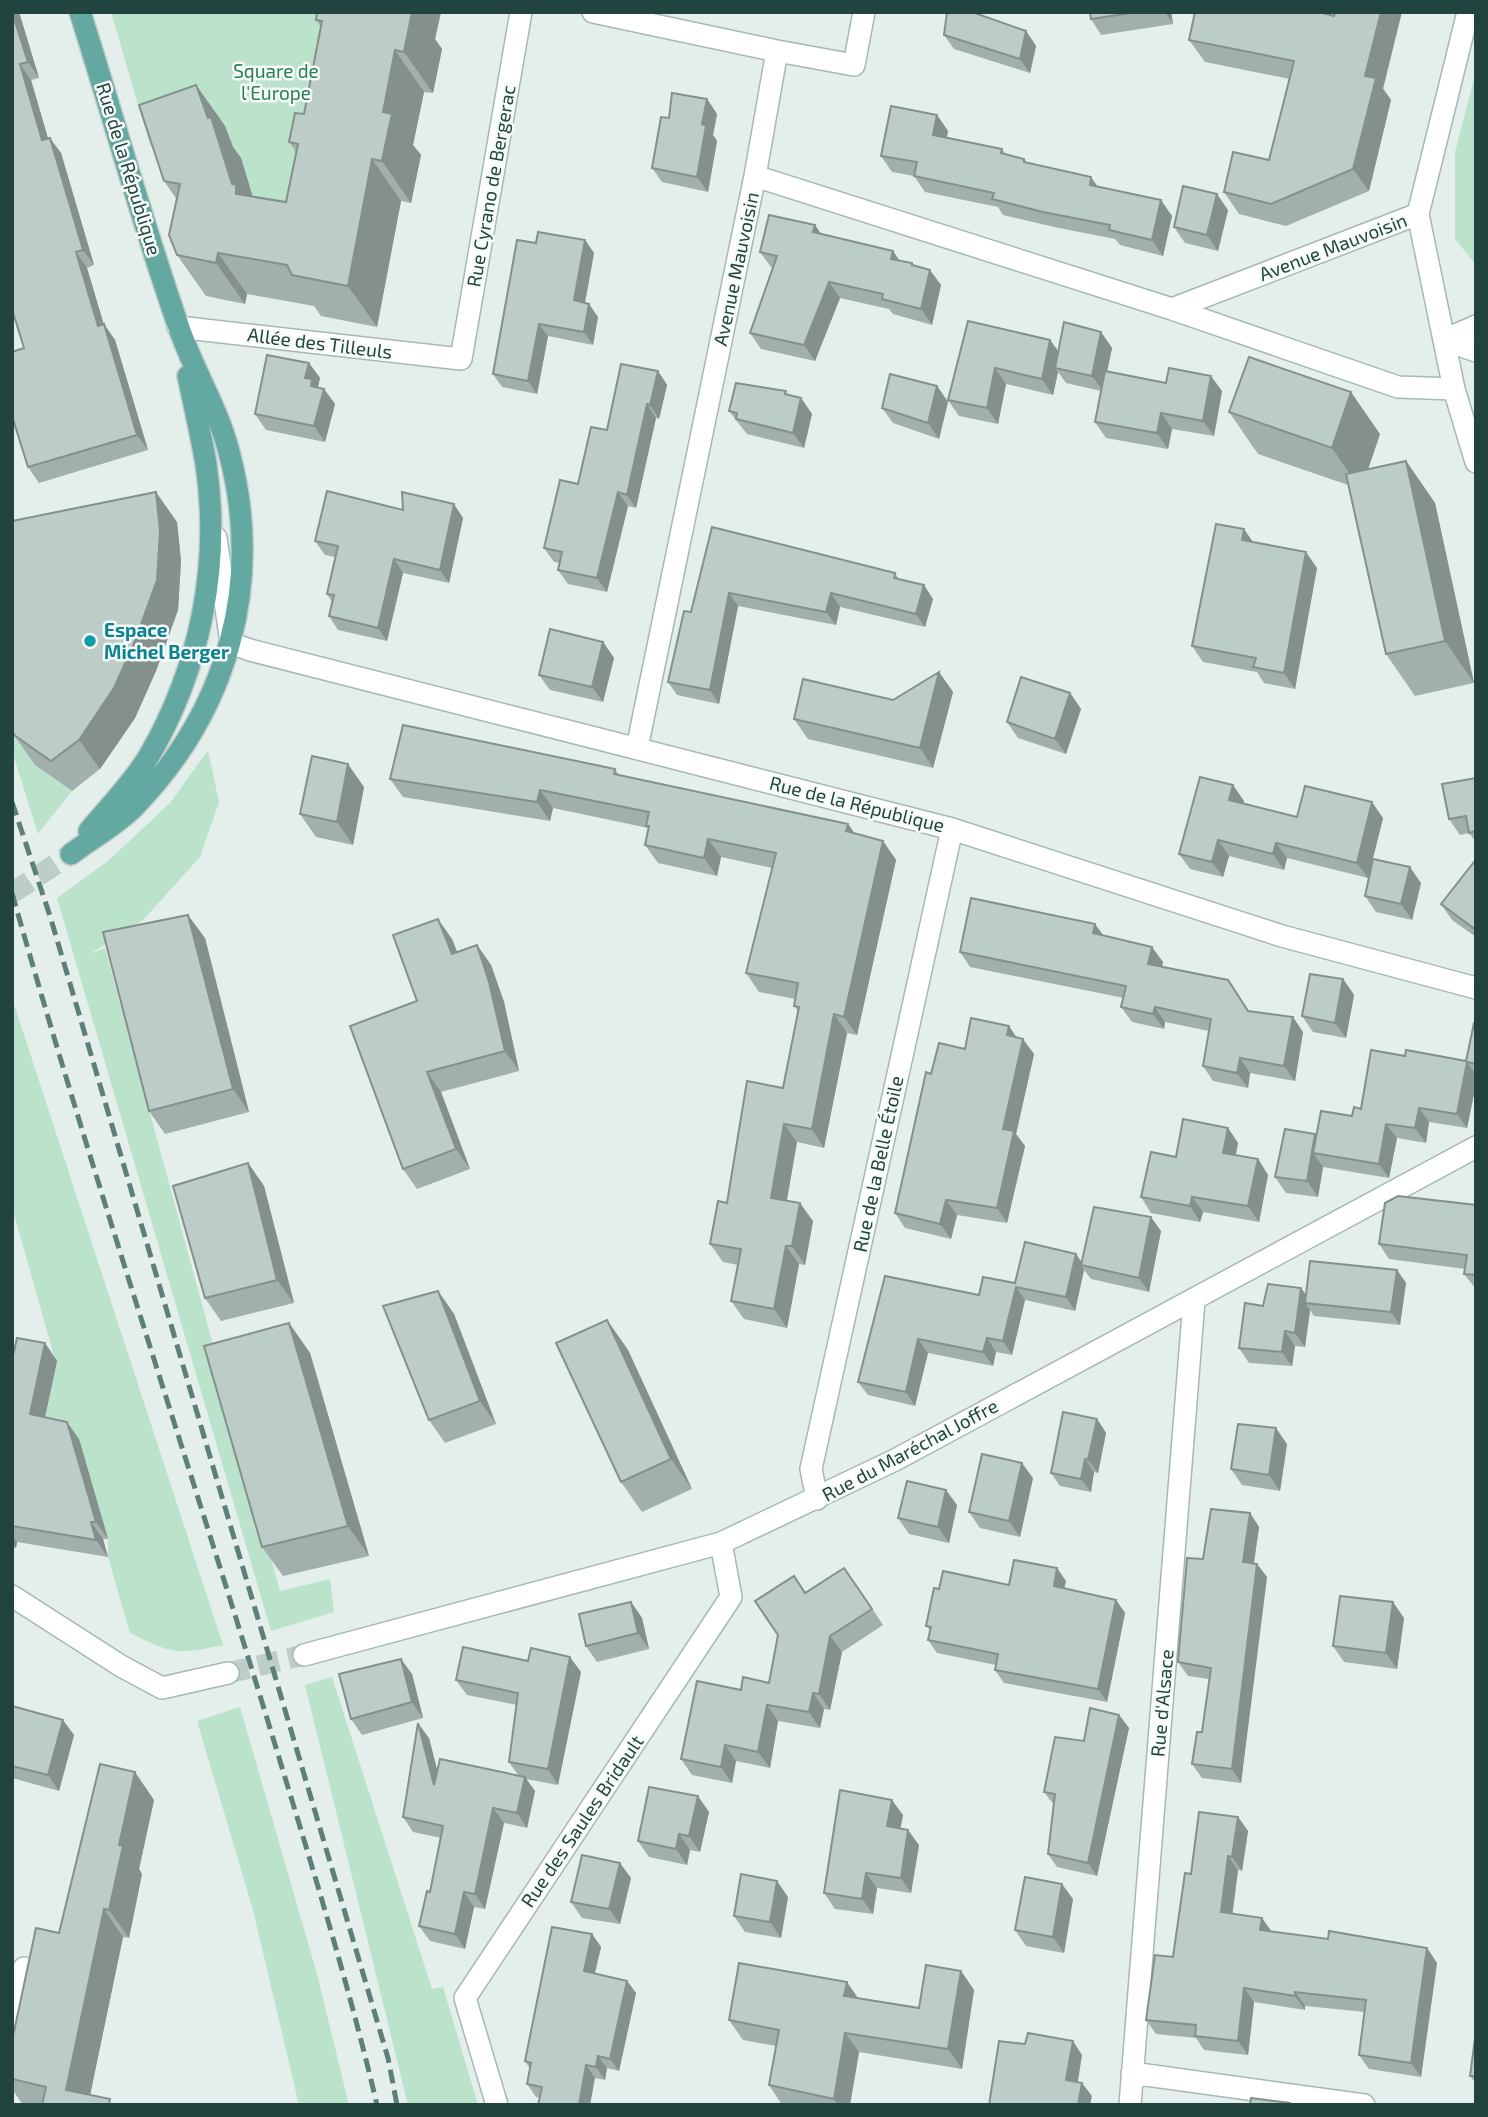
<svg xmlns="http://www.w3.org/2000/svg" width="1488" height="2117" viewBox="0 0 1488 2117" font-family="'Exo 2',sans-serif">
	<rect width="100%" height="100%" fill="#e4efec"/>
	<!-- green -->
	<path fill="#bbe2cb" d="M 111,12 L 361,12 L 318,183 L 262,225 L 241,159 L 163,144 L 150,146 Z
		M 1476,71 L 1476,265 L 1455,239 L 1455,152 Z
		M 12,686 L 35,765 L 72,791 L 38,834 L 12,751 Z
		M 208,750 L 219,802 L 200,857 L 143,920 L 90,954 L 105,948 L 280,1591 L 330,1579 L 334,1612 L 271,1631 L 57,898 L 108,861 L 170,803 Z
		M 12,998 L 223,1645 C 176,1655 173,1654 130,1633 L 108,1557 L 108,1539 L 93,1499 L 42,1431 L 56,1363 L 12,1207 Z
		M 332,1677 L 432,1989 L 443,1987 L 478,2105 L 408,2105 L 305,1685 Z
		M 240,1707 L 317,1974 L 349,2105 L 299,2105 L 253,1910 L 197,1721 Z"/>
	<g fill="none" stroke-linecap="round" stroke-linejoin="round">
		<!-- minor-tunnel -->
		<path stroke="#bdcdc9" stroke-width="21" stroke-dasharray="21 10" stroke-linecap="butt" d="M 228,1673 L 304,1655"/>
		<!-- major-tunnel -->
		<path stroke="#bdcdc9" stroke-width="21" stroke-dasharray="21 10" stroke-linecap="butt" d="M 12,893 L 71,854"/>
		<defs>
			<path id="minor" d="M 593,12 L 777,51 L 755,176
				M 1468,12 L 1418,214 L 1454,389 L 1476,462
				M 777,51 L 854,65 L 864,12
				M 1172,309 L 1418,214
				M 178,327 L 461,359 L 521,12
				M 1444,340 L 1476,326
				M 1444,340 L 1476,351
				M 216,538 L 231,643 L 250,650 L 952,829 L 1282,936 L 1476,988
				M 637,748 L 755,176 L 1172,309 L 1398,387 L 1454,389
				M 817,1499 L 811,1469 L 952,829
				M 12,1596 L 121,1666 L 162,1688 L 228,1673
				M 304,1655 L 721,1543 L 895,1460 L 1476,1147
				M 12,2050 L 24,1968
				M 1132,2073 L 1364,2105
				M 497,2105 L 465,1998 L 731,1597 L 721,1543
				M 1130,2105 L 1194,1301"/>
			<path id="major" d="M 89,831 C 109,807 133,783 149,756 C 200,668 221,566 206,464 C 201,435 194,405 188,376
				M 71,854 C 91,839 116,825 134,807 C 228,710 264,583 229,452 C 218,408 192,368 178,325 C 142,222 113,116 80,12"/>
		</defs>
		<!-- minor casing -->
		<use href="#minor" stroke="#a6b8b5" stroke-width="24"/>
		<!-- major casing -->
		<use href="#major" stroke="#c1cbc9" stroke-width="24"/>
		<!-- minor -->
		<use href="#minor" stroke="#fff" stroke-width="21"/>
		<!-- major -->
		<use href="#major" stroke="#64a9a1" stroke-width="21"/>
		<!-- rail -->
		<path stroke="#5c7f7a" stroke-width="5" stroke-dasharray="14 7" stroke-linecap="butt" d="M 12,802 L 50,916 L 388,2058 L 397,2105
			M 12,893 C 92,1176 187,1456 273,1738 C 310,1860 348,1981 377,2105"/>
	</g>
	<!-- wall -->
	<path fill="#a2b0ac" d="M 12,12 L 19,12 L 39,78 L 31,80 L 48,138 L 61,153 L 94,265 L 87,268 L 104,325 L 115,340 L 148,450 L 39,483 L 28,467 Z
		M 317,12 L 441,12 L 435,39 L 442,49 L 433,93 L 424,92 L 413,145 L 421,155 L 418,169 L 411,203 L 401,201 L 377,327 L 321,316 L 314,306 L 247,294 L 245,304 L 206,296 L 177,255 L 177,200 L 164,181 L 196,85 L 225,126 L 233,147 L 241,158 L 253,197 L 286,202 L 296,152 L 289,142 L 304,114 L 321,27 L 316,20 Z
		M 940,12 L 972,12 L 1026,31 L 1036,46 L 1030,73 L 954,49 L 944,35 L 947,15 Z
		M 1090,12 L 1171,12 L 1173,24 L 1101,35 L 1091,19 Z
		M 1334,16 L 1391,100 L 1369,191 L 1286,226 L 1239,214 L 1224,192 L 1269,160 L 1290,79 L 1205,62 L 1189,40 Z
		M 707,99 L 717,114 L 713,135 L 717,141 L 708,192 L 662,182 L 652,168 L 669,118 Z
		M 937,115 L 948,131 L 947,137 L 1002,149 L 1006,155 L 1024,159 L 1027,163 L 1097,186 L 1172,216 L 1163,256 L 1120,245 L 1115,239 L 1054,227 L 1003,215 L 998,207 L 925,192 L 914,176 L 892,172 L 881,156 Z
		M 1228,210 L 1218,251 L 1185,243 L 1174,227 Z
		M 820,234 L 915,266 L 941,285 L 932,325 L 893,314 L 889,309 L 840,298 L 815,361 L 761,349 L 750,333 L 773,268 L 771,267 L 760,252 Z
		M 585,240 L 594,253 L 585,303 L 598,317 L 593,345 L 548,336 L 537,394 L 502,387 L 493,374 L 536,243 Z
		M 968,321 L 1050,340 L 1058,351 L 1101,332 L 1112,348 L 1107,371 L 1166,383 L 1222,391 L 1214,436 L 1172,429 L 1168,449 L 1106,438 L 1095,422 L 1101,391 L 1066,383 L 1058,372 L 1053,395 L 1006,384 L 998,424 L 959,416 L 948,400 Z
		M 309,363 L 320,378 L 318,387 L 324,389 L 335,404 L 325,442 L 266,430 L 255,414 Z
		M 658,371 L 667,385 L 659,419 L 656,418 L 636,508 L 628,506 L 607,592 L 568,584 L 558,570 L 560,563 L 554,562 L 544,548 L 607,430 Z
		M 937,386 L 948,402 L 939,439 L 893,423 L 882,408 Z
		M 788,395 L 801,398 L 812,414 L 804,448 L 747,434 L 729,411 Z
		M 1229,412 L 1380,434 L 1368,469 L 1406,461 L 1435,503 L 1474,683 L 1415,696 L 1386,654 L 1348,485 L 1258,454 Z
		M 403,510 L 463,518 L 449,583 L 403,573 L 387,641 L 338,630 L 329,616 L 332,602 L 327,594 L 335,557 L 325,555 L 315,541 Z
		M 177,522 L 181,561 L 178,610 L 156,671 L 135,718 L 100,769 L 72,791 L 35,765 L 14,735 Z
		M 712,527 L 895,573 L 899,579 L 933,599 L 925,627 L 840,607 L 836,625 L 738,606 L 719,704 L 677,695 L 668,682 L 691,612 Z
		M 1253,542 L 1317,568 L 1295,689 L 1264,683 L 1257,672 L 1203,662 L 1192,646 Z
		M 603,642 L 614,658 L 603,702 L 550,690 L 539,675 Z
		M 939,672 L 953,692 L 933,768 L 808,739 L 794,719 L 893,700 Z
		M 1070,693 L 1081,709 L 1066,754 L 1018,738 L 1007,722 Z
		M 615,769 L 619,775 L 848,824 L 854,833 L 883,841 L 896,860 L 857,1035 L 847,1033 L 824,1148 L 797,1142 L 787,1200 L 813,1221 L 805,1265 L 799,1264 L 787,1328 L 744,1319 L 731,1301 L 738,1265 L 723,1262 L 710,1244 L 727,1203 L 783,1088 L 798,1011 L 794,1006 L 795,999 L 759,992 L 746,973 L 772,868 L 721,857 L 717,876 L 658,863 L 645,845 L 648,828 L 553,808 L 550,821 L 403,797 L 390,779 Z
		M 1476,778 L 1476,842 L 1469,833 L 1460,835 L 1449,819 Z
		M 364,787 L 353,845 L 316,837 L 300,814 Z
		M 1244,801 L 1244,803 L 1297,817 L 1383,818 L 1368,878 L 1287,858 L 1284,870 L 1229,856 L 1223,877 L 1190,869 L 1179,854 Z
		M 1476,863 L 1476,937 L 1452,920 L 1441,904 Z
		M 1421,883 L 1412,920 L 1376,912 L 1365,896 Z
		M 1104,936 L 1163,962 L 1162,967 L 1228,980 L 1249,1011 L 1303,1032 L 1295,1081 L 1250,1073 L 1248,1088 L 1213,1081 L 1203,1066 L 1209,1031 L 1165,1022 L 1164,1029 L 1132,1022 L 1121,1007 L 1124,998 L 970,967 L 960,952 Z
		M 205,938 L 249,1112 L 165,1134 L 149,1111 Z
		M 452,939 L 457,952 L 477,945 L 491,965 L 504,1002 L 519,1071 L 441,1092 L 470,1169 L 417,1189 L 403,1169 L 417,1001 Z
		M 1343,979 L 1354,995 L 1346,1038 L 1313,1032 L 1302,1016 Z
		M 1476,1023 L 1476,1084 L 1467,1128 L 1429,1122 L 1426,1143 L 1397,1138 L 1389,1178 L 1323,1167 L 1318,1197 L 1286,1193 L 1275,1177 L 1316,1136 L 1352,1116 L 1361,1109 L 1405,1056 L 1466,1061 Z
		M 1017,1037 L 1034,1054 L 1016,1134 L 1025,1146 L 1007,1223 L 957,1215 L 951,1239 L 905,1228 L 895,1213 L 931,1074 L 965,1049 Z
		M 1228,1128 L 1238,1143 L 1236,1155 L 1258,1159 L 1268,1175 L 1259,1222 L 1203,1212 L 1200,1222 L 1151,1213 L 1141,1197 L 1176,1157 Z
		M 248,1163 L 264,1186 L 294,1303 L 221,1321 L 205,1298 Z
		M 1476,1205 L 1476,1289 L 1464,1274 L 1465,1269 L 1389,1259 L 1379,1244 Z
		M 1161,1231 L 1149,1292 L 1091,1279 L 1084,1270 L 1075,1311 L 1025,1300 L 1012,1355 L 996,1352 L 993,1366 L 928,1353 L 915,1406 L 868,1395 L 858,1382 L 979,1295 L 1015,1283 L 1076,1254 L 1082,1263 Z
		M 1397,1270 L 1406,1283 L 1400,1325 L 1314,1316 L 1310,1310 L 1305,1347 L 1295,1346 L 1292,1366 L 1249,1363 L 1239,1348 L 1263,1306 L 1301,1288 L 1306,1295 Z
		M 438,1291 L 454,1314 L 496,1424 L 445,1443 L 429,1420 Z
		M 607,1320 L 628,1350 L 692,1489 L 642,1512 L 621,1482 Z
		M 289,1323 L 310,1353 L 369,1556 L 283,1576 L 262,1547 Z
		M 45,1343 L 57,1361 L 45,1417 L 79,1439 L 108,1539 L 103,1539 L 108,1557 L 17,1542 L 16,1548 L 12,1547 L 12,1360 Z
		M 1097,1419 L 1106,1433 L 1098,1473 L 1094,1472 L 1091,1492 L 1060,1486 L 1051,1473 Z
		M 1287,1444 L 1280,1491 L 1242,1485 L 1231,1469 Z
		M 1033,1478 L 1020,1537 L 980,1528 L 969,1512 Z
		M 957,1505 L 949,1543 L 909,1534 L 898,1518 Z
		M 1250,1513 L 1259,1527 L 1254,1563 L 1257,1564 L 1267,1577 L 1241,1783 L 1202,1778 L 1192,1764 L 1202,1732 L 1209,1679 L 1188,1676 L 1178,1662 L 1203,1559 Z
		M 1066,1581 L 1064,1588 L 1116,1600 L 1125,1613 L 1107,1702 L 1004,1683 L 995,1670 L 996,1665 L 937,1653 L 928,1640 L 930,1630 L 926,1626 L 939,1589 Z
		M 856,1584 L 883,1625 L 842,1652 L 830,1710 L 824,1709 L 820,1728 L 778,1721 L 770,1768 L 736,1761 L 732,1783 L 692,1775 L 681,1759 L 741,1690 L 769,1683 L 806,1593 Z
		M 631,1602 L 642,1618 L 649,1649 L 597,1662 L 586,1646 Z
		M 1404,1618 L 1397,1669 L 1344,1662 L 1333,1646 Z
		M 581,1672 L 558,1785 L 526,1779 L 535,1791 L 527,1828 L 504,1823 L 485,1909 L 474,1907 L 465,1949 L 430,1941 L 419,1926 L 430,1892 L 441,1838 L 413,1832 L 403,1817 L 429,1738 L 437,1772 L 518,1775 L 509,1762 L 517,1705 L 467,1695 L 456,1680 Z
		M 412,1674 L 423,1718 L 362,1735 L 351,1719 Z
		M 12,1706 L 74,1735 L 59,1791 L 12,1778 Z
		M 1119,1715 L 1129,1728 L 1097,1876 L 1057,1867 L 1048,1854 L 1054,1805 L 1044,1792 L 1084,1741 Z
		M 154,1800 L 139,1869 L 142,1874 L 129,1938 L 123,1937 L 90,2095 L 114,2105 L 23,2105 L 12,2089 L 12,2041 L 59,1933 Z
		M 709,1812 L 700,1852 L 690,1850 L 687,1865 L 649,1857 L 638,1841 Z
		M 903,1815 L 900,1828 L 919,1845 L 911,1893 L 877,1888 L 873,1914 L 835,1909 L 824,1893 Z
		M 1238,1817 L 1248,1831 L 1242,1871 L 1238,1870 L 1232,1914 L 1271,1931 L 1328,1939 L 1427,1948 L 1437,1963 L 1421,2077 L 1369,2069 L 1359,2055 L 1365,2012 L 1305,2006 L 1305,2010 L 1254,2002 L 1248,2055 L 1204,2050 L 1196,2038 L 1156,2034 L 1146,2020 L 1173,1957 L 1191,1874 Z
		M 631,1878 L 620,1924 L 582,1918 L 571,1902 Z
		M 788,1897 L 781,1938 L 745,1932 L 734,1916 Z
		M 1073,1899 L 1064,1953 L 1026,1946 L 1015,1930 Z
		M 592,1934 L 601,1947 L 595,1974 L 627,1981 L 636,1993 L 619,2071 L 607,2068 L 605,2080 L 595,2078 L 540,2098 L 536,2097 L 527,2084 L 530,2069 L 525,2061 Z
		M 961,1971 L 974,1990 L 962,2069 L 859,2052 L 850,2105 L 782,2105 L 769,2085 L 776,2046 L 743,2040 L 729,2020 L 858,1998 L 919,2008 Z
		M 1476,2031 L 1476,2084 L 1470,2076 Z"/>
	<!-- shaded-wall -->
	<path fill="#84908c" d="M 13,12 L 19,12 L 39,78 L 28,62 Z
		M 409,12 L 441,12 L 435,39 L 442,49 L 433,93 L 404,52 Z
		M 1165,12 L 1171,12 L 1173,24 Z
		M 1381,12 L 1402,12 L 1383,89 L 1391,100 L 1369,191 L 1353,169 L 1365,76 Z
		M 1026,31 L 1036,46 L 1030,73 L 1020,59 Z
		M 395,50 L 424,92 L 413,145 L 421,155 L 411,203 L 382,161 L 383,112 Z
		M 20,64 L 31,80 L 53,156 L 42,140 Z
		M 196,85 L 225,126 L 233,147 L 241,158 L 259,218 L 236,194 Z
		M 707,99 L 717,114 L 713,135 L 717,141 L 708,192 L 697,177 L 702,124 Z
		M 937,115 L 948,131 L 944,150 L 933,135 Z
		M 50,138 L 61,153 L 94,265 L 83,250 Z
		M 372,159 L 401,201 L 377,327 L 348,286 Z
		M 1091,177 L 1102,193 L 1090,185 Z
		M 1217,194 L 1228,210 L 1218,251 L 1207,235 Z
		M 1161,200 L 1172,216 L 1163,256 L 1152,240 Z
		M 815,225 L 826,241 L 813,232 Z
		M 585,240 L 594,253 L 583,313 L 574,300 Z
		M 893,251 L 904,267 L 891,259 Z
		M 76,252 L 87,268 L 109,342 L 98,326 Z
		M 218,253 L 247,294 L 245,304 L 216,263 Z
		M 930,270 L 941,285 L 932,325 L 921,309 Z
		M 829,282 L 840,298 L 815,361 L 804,345 Z
		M 589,304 L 598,317 L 593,345 L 584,332 Z
		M 104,324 L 115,340 L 148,450 L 137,435 Z
		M 539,324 L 548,336 L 537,394 L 528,381 Z
		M 1101,332 L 1112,348 L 1103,391 L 1092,376 Z
		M 1050,340 L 1061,355 L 1055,368 L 1058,372 L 1053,395 L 1042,379 Z
		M 309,363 L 320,378 L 318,387 L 323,393 L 324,389 L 335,404 L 325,442 L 314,426 L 305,378 Z
		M 995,368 L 1006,384 L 998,424 L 987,408 Z
		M 658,371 L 667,385 L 659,419 L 650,405 Z
		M 1211,376 L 1222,391 L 1214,436 L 1203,421 Z
		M 937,386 L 948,402 L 939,439 L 928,423 Z
		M 1351,392 L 1380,434 L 1361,490 L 1332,448 Z
		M 801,398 L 812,414 L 804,448 L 793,433 Z
		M 647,404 L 656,418 L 636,508 L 627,495 Z
		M 1161,413 L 1172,429 L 1168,449 L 1157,433 Z
		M 1406,461 L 1435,503 L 1474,683 L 1445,641 Z
		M 156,492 L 177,522 L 181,561 L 178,610 L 156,671 L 135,718 L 100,769 L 79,740 Z
		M 618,492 L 628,506 L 607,592 L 597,578 Z
		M 454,504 L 463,518 L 449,583 L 440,570 Z
		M 1244,529 L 1255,545 L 1242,540 Z
		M 1306,552 L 1317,568 L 1295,689 L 1284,673 Z
		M 394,559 L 403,573 L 387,641 L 378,628 Z
		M 924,585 L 933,599 L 925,627 L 916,614 Z
		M 729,593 L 738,606 L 719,704 L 710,690 Z
		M 831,593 L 840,607 L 836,625 L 826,612 Z
		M 603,642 L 614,658 L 603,702 L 592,687 Z
		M 939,672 L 953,692 L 933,768 L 920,748 Z
		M 1070,693 L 1081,709 L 1066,754 L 1055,739 Z
		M 348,764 L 364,787 L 353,845 L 337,822 Z
		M 1233,785 L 1244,801 L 1240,816 L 1229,800 Z
		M 540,790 L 553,808 L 550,821 L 537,802 Z
		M 1372,802 L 1383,818 L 1368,878 L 1357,863 Z
		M 848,824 L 861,842 L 846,831 Z
		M 708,839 L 721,857 L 717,876 L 704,858 Z
		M 1218,840 L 1229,856 L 1223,877 L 1212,862 Z
		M 883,841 L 896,860 L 857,1035 L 844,1017 Z
		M 1276,843 L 1287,858 L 1284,870 L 1273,854 Z
		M 1410,867 L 1421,883 L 1412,920 L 1401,904 Z
		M 188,915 L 205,938 L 249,1112 L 233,1089 Z
		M 438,919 L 452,939 L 466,974 L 452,954 Z
		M 1095,924 L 1106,939 L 1093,933 Z
		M 477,945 L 491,965 L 504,1002 L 519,1071 L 505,1051 Z
		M 1152,947 L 1163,962 L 1159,979 L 1148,964 Z
		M 1343,979 L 1354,995 L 1346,1038 L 1335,1023 Z
		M 1155,1007 L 1165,1022 L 1164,1029 L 1153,1014 Z
		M 834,1014 L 847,1033 L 824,1148 L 812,1129 Z
		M 1293,1017 L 1303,1032 L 1295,1081 L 1284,1066 Z
		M 1009,1026 L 1019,1041 L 1007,1035 Z
		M 1023,1039 L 1034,1054 L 1016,1134 L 1025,1146 L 1007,1223 L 997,1208 L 1003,1129 Z
		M 1240,1058 L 1250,1073 L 1248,1088 L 1237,1073 Z
		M 1467,1062 L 1476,1075 L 1476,1084 L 1467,1128 L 1457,1114 Z
		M 427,1072 L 441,1092 L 470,1169 L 456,1149 Z
		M 1419,1108 L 1429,1122 L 1426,1143 L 1415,1128 Z
		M 784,1124 L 797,1142 L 784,1216 L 771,1198 Z
		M 1386,1124 L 1397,1138 L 1389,1178 L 1379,1164 Z
		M 1228,1128 L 1238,1143 L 1233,1168 L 1223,1153 Z
		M 1315,1134 L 1326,1150 L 1313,1153 L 1323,1167 L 1318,1197 L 1307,1181 Z
		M 1258,1159 L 1268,1175 L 1259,1222 L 1248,1206 Z
		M 248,1163 L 264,1186 L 294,1303 L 277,1280 Z
		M 1192,1197 L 1203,1212 L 1200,1222 L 1190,1206 Z
		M 946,1200 L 957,1215 L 951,1239 L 940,1224 Z
		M 800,1203 L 813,1221 L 805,1265 L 792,1246 Z
		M 1151,1217 L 1161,1231 L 1149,1292 L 1139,1278 Z
		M 786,1246 L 799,1264 L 787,1328 L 774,1309 Z
		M 1076,1254 L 1084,1266 L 1081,1265 L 1084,1270 L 1075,1311 L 1066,1297 Z
		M 1397,1270 L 1406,1283 L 1400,1325 L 1391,1312 Z
		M 1016,1287 L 1025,1300 L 1012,1355 L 1003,1341 Z
		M 1301,1288 L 1311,1302 L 1305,1303 L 1310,1310 L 1305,1347 L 1295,1333 Z
		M 438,1291 L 454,1314 L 496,1424 L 480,1401 Z
		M 607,1320 L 628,1350 L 692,1489 L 671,1459 Z
		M 289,1323 L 310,1353 L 369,1556 L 348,1526 Z
		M 1285,1331 L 1295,1346 L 1292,1366 L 1282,1352 Z
		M 987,1338 L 996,1352 L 993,1366 L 983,1352 Z
		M 918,1339 L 928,1353 L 915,1406 L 906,1392 Z
		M 45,1343 L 57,1361 L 42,1431 L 30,1414 Z
		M 1097,1419 L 1106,1433 L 1098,1473 L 1088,1460 Z
		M 67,1422 L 79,1439 L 108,1539 L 96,1522 Z
		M 1276,1428 L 1287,1444 L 1280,1491 L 1269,1475 Z
		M 1085,1459 L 1094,1472 L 1091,1492 L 1081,1479 Z
		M 1022,1463 L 1033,1478 L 1020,1537 L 1009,1521 Z
		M 946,1490 L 957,1505 L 949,1543 L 938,1527 Z
		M 1250,1513 L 1259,1527 L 1252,1576 L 1243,1562 Z
		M 91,1522 L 103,1539 L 108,1557 L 96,1540 Z
		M 12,1535 L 17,1542 L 16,1548 L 12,1543 Z
		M 1257,1564 L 1267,1577 L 1241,1783 L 1232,1769 Z
		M 1057,1568 L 1066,1581 L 1062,1599 L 1054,1586 Z
		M 1116,1600 L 1125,1613 L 1107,1702 L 1098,1689 Z
		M 631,1602 L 642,1618 L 649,1649 L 638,1633 Z
		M 1393,1602 L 1404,1618 L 1397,1669 L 1386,1653 Z
		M 830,1636 L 842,1652 L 830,1710 L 819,1694 Z
		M 570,1657 L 581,1672 L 558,1785 L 548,1769 Z
		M 401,1659 L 412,1674 L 423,1718 L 412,1702 Z
		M 813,1693 L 824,1709 L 820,1728 L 809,1712 Z
		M 767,1705 L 778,1721 L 770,1768 L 758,1752 Z
		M 1119,1715 L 1129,1728 L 1097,1876 L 1088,1863 Z
		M 63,1720 L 74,1735 L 59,1791 L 48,1775 Z
		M 418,1723 L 429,1738 L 445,1800 L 434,1785 Z
		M 725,1745 L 736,1761 L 732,1783 L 721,1767 Z
		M 135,1772 L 154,1800 L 139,1869 L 142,1874 L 129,1938 L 109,1910 L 119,1845 Z
		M 525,1777 L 535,1791 L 527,1828 L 517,1813 Z
		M 698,1796 L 709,1812 L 700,1852 L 689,1836 Z
		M 892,1800 L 903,1815 L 898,1842 L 887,1826 Z
		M 493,1808 L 504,1823 L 485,1909 L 475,1894 Z
		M 1238,1817 L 1248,1831 L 1242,1871 L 1232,1857 Z
		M 908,1830 L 919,1845 L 911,1893 L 901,1878 Z
		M 679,1834 L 690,1850 L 687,1865 L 676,1849 Z
		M 1228,1856 L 1238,1870 L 1231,1926 L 1221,1912 Z
		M 620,1863 L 631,1878 L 620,1924 L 609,1909 Z
		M 866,1873 L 877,1888 L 873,1914 L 862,1899 Z
		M 777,1881 L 788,1897 L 781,1938 L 770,1922 Z
		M 1062,1884 L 1073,1899 L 1064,1953 L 1053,1937 Z
		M 464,1892 L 474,1907 L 465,1949 L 455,1934 Z
		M 104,1909 L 123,1937 L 88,2105 L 66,2090 Z
		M 1262,1918 L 1272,1932 L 1260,1930 Z
		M 592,1934 L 601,1947 L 592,1984 L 584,1971 Z
		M 1427,1948 L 1437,1963 L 1421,2077 L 1411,2063 Z
		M 961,1971 L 974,1990 L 962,2069 L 948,2049 Z
		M 627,1981 L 636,1993 L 619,2071 L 610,2059 Z
		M 847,1982 L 860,2001 L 844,1996 Z
		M 1244,1988 L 1254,2002 L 1248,2055 L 1238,2041 Z
		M 1295,1992 L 1305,2006 L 1305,2010 L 1295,1996 Z
		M 845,2033 L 859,2052 L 850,2105 L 838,2105 L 834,2099 Z
		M 1073,2041 L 1082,2055 L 1076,2094 L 1066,2080 Z
		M 598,2056 L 607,2068 L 605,2080 L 596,2067 Z
		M 586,2065 L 595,2078 L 590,2105 L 579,2105 Z
		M 1082,2083 L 1092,2096 L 1090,2105 L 1078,2105 Z"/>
	<!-- building -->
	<path fill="#bccdc8" stroke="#84908c" stroke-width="2" d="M 12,12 L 28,62 L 20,64 L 42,140 L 50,138 L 83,250 L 76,252 L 98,326 L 104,324 L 137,435 L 28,467 L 12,416 L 12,352 L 24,348 L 12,309 Z
		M 317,12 L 412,12 L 404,52 L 395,50 L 383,112 L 392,114 L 389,127 L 382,161 L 372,159 L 348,286 L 292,275 L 287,265 L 218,253 L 216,263 L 177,255 L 169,235 L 180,184 L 164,181 L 139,105 L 196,85 L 208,118 L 211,117 L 232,184 L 236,185 L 236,194 L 286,202 L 298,144 L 289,142 L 295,113 L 304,114 L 322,21 L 316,20 Z
		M 947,12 L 972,12 L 1026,31 L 1020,59 L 944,35 Z
		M 1090,12 L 1137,12 L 1091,19 Z
		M 1195,12 L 1319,12 L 1334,16 L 1335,12 L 1381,12 L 1365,76 L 1376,78 L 1353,169 L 1271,204 L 1224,192 L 1233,152 L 1269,160 L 1294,61 L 1189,40 Z
		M 672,93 L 707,99 L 702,124 L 706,126 L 697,177 L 652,168 L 661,117 L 669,118 Z
		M 891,106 L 937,115 L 933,135 L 1002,149 L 1001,153 L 1024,159 L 1024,162 L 1091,177 L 1090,185 L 1161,200 L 1152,240 L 1109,230 L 1110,225 L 1043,212 L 992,199 L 994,193 L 914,176 L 917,162 L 881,156 Z
		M 1183,186 L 1217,194 L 1207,235 L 1174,227 Z
		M 769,215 L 815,225 L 813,232 L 893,251 L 891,259 L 912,263 L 912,265 L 930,270 L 921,309 L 882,299 L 883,294 L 829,282 L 804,345 L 750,333 L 777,256 L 760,252 Z
		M 538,232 L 585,240 L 574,300 L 589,304 L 584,332 L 539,324 L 528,381 L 493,374 L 517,240 L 536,243 Z
		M 968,321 L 1050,340 L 1042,379 L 995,368 L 987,408 L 948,400 Z
		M 1064,322 L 1101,332 L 1092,376 L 1055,368 Z
		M 267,355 L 309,363 L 305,378 L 312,379 L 311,386 L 324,389 L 314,426 L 255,414 Z
		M 1249,357 L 1351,392 L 1332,448 L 1229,412 Z
		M 621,364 L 658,371 L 650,405 L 647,404 L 627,495 L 618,492 L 597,578 L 558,570 L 562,552 L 544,548 L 560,480 L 578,484 L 591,427 L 607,430 Z
		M 1169,368 L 1211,376 L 1203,421 L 1161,413 L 1157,433 L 1095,422 L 1105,371 L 1166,383 Z
		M 890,374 L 937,386 L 928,423 L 882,408 Z
		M 736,383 L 786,391 L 785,394 L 801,398 L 793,433 L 736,419 L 737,413 L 729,411 Z
		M 1406,461 L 1445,641 L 1386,654 L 1346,474 Z
		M 327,491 L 403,510 L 402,492 L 454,504 L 440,570 L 394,559 L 378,628 L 329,616 L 334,595 L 327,594 L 338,546 L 315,541 Z
		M 156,492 L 160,531 L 157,580 L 135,641 L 114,688 L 79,740 L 51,761 L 14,735 L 12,728 L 12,521 Z
		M 1216,524 L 1244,529 L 1242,540 L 1306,552 L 1284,673 L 1253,667 L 1256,658 L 1192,646 Z
		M 712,527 L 895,573 L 894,578 L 924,585 L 916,614 L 831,593 L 826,612 L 729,593 L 710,690 L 668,682 L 684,611 L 691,612 Z
		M 550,629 L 603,642 L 592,687 L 539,675 Z
		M 939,672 L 920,748 L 794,719 L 803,679 L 893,700 Z
		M 1021,677 L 1070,693 L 1055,739 L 1007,722 Z
		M 403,725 L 615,769 L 614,774 L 848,824 L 846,831 L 883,841 L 844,1017 L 834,1014 L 812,1129 L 784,1124 L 771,1198 L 800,1203 L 792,1246 L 786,1246 L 774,1309 L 731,1301 L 741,1249 L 710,1244 L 718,1201 L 727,1203 L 747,1081 L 783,1088 L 799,1007 L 794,1006 L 798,983 L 746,973 L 776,853 L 708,839 L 704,858 L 645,845 L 649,826 L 646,826 L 649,812 L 540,790 L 537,802 L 390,779 Z
		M 312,756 L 348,764 L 337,822 L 300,814 Z
		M 1200,777 L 1233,785 L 1229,800 L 1297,817 L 1305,786 L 1372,802 L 1357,863 L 1276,843 L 1273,854 L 1218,840 L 1212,862 L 1179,854 Z
		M 1476,778 L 1476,831 L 1469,833 L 1466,816 L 1449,819 L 1442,784 Z
		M 1373,859 L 1410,867 L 1401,904 L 1365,896 Z
		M 1474,862 L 1476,863 L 1476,930 L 1441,904 Z
		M 971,898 L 1095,924 L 1093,933 L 1152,947 L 1148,964 L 1228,980 L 1248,1011 L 1293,1017 L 1284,1066 L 1240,1058 L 1237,1073 L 1203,1066 L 1211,1019 L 1155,1007 L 1153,1014 L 1121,1007 L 1126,986 L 960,952 Z
		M 188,915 L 233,1089 L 149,1111 L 103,932 Z
		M 438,919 L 452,954 L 477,945 L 489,982 L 505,1051 L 427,1072 L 456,1149 L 403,1169 L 350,1026 L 417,1001 L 393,935 Z
		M 1310,974 L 1343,979 L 1335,1023 L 1302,1016 Z
		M 971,1018 L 1009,1026 L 1007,1035 L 1023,1039 L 1003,1129 L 1014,1131 L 997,1208 L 946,1200 L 940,1224 L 895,1213 L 926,1072 L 931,1074 L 939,1043 L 965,1049 Z
		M 1474,1023 L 1476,1023 L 1476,1064 L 1467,1062 L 1457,1114 L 1419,1108 L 1415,1128 L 1386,1124 L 1379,1164 L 1313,1153 L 1321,1111 L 1352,1116 L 1354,1107 L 1361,1109 L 1371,1050 L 1405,1056 L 1406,1050 L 1466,1061 Z
		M 1183,1119 L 1228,1128 L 1223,1153 L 1258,1159 L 1248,1206 L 1192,1197 L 1190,1206 L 1141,1197 L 1151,1152 L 1176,1157 Z
		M 1285,1129 L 1315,1134 L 1307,1181 L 1275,1177 Z
		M 248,1163 L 277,1280 L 205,1298 L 173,1186 Z
		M 1398,1196 L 1476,1205 L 1476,1275 L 1464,1274 L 1467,1255 L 1379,1244 L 1385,1203 Z
		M 1094,1207 L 1151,1217 L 1139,1278 L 1081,1265 Z
		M 1025,1242 L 1076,1254 L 1066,1297 L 1016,1287 L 1003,1341 L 987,1338 L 983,1352 L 918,1339 L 906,1392 L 858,1382 L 885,1276 L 979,1295 L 983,1277 L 1015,1283 Z
		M 1310,1261 L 1397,1270 L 1391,1312 L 1305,1303 Z
		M 1268,1284 L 1301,1288 L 1295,1333 L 1285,1331 L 1282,1352 L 1239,1348 L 1245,1303 L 1263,1306 Z
		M 438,1291 L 480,1401 L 429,1420 L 383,1306 Z
		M 607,1320 L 671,1459 L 621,1482 L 556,1343 Z
		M 289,1323 L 348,1526 L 262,1547 L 204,1346 Z
		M 17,1338 L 45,1343 L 30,1414 L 67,1422 L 96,1522 L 91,1522 L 96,1540 L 12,1526 L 12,1360 Z
		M 1063,1412 L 1097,1419 L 1088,1460 L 1085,1459 L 1081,1479 L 1051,1473 Z
		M 1238,1424 L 1276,1428 L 1269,1475 L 1231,1469 Z
		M 982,1454 L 1022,1463 L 1009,1521 L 969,1512 Z
		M 907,1481 L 946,1490 L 938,1527 L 898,1518 Z
		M 1211,1509 L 1250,1513 L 1243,1562 L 1257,1564 L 1232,1769 L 1192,1764 L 1197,1732 L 1202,1732 L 1211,1668 L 1178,1662 L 1187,1558 L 1203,1559 Z
		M 1014,1560 L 1057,1568 L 1054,1586 L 1116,1600 L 1098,1689 L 995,1670 L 998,1654 L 928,1640 L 931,1627 L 926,1626 L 934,1588 L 939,1589 L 943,1571 L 1009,1585 Z
		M 844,1568 L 872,1609 L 830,1636 L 819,1694 L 813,1693 L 809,1712 L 767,1705 L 758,1752 L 725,1745 L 721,1767 L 681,1759 L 697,1681 L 741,1690 L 743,1677 L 769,1683 L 778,1635 L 755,1601 L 794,1576 L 805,1593 Z
		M 1340,1596 L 1393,1602 L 1386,1653 L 1333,1646 Z
		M 631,1602 L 638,1633 L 586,1646 L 579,1614 Z
		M 463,1647 L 528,1661 L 531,1648 L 570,1657 L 548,1769 L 509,1762 L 518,1693 L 456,1680 Z
		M 401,1659 L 412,1702 L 351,1719 L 339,1674 Z
		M 12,1706 L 63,1720 L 48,1775 L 12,1766 Z
		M 1090,1708 L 1119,1715 L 1088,1863 L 1048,1854 L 1055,1794 L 1044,1792 L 1055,1737 L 1084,1741 Z
		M 418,1723 L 434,1785 L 440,1759 L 525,1777 L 517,1813 L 493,1808 L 475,1894 L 464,1892 L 455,1934 L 419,1926 L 427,1891 L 430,1892 L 443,1826 L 403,1817 Z
		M 100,1764 L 135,1772 L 119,1845 L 123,1846 L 109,1910 L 104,1909 L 66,2090 L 110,2099 L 109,2105 L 42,2105 L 46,2087 L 12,2079 L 12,2041 L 36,1928 L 59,1933 Z
		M 649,1787 L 698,1796 L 689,1836 L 679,1834 L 676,1849 L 638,1841 Z
		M 840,1790 L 892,1800 L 887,1826 L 908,1830 L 901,1878 L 866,1873 L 862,1899 L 824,1893 Z
		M 1199,1812 L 1238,1817 L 1232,1857 L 1228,1856 L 1221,1912 L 1262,1918 L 1260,1930 L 1328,1939 L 1329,1931 L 1427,1948 L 1411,2063 L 1359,2055 L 1366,2000 L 1295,1992 L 1295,1996 L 1244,1988 L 1238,2041 L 1195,2036 L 1196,2025 L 1146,2020 L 1155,1955 L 1173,1957 L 1185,1873 L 1191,1874 Z
		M 582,1855 L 620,1863 L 609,1909 L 571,1902 Z
		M 741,1874 L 777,1881 L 770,1922 L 734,1916 Z
		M 1025,1877 L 1062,1884 L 1053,1937 L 1015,1930 Z
		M 552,1927 L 592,1934 L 584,1971 L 627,1981 L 610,2059 L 598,2056 L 596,2067 L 586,2065 L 579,2105 L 538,2105 L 542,2087 L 527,2084 L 531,2063 L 525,2061 Z
		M 739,1963 L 847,1982 L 844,1996 L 919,2008 L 926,1965 L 961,1971 L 948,2049 L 845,2033 L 834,2099 L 769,2085 L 779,2030 L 729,2020 Z
		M 1476,2031 L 1476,2076 L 1470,2076 Z
		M 1028,2033 L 1073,2041 L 1066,2080 L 1082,2083 L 1078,2105 L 989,2105 L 999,2041 L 1025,2044 Z
		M 1251,2098 L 1290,2103 L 1290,2105 L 1250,2105 Z"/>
	<!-- markers -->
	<circle fill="#0f9aa8" stroke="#f6fbf9" stroke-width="2.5" cx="90" cy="641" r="7"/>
	<g text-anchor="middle" stroke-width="5" stroke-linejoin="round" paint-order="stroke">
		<!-- park labels -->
		<g font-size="19" fill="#267f55" stroke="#f6fbf9">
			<text x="276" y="78">Square de<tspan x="276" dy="22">l'Europe</tspan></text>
		</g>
		<!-- street labels -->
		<g font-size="19" fill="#21443f" stroke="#f6fbf9">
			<text transform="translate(129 169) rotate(73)" y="7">Rue de la République</text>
			<text transform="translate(491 186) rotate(-80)" y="7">Rue Cyrano de Bergerac</text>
			<text transform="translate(1333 247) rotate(-21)" y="7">Avenue Mauvoisin</text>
			<text transform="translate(736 269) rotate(-78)" y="7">Avenue Mauvoisin</text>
			<text transform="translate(320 343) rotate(7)" y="7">Allée des Tilleuls</text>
			<text transform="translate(857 804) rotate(14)" y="7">Rue de la République</text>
			<text transform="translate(878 1164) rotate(-78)" y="7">Rue de la Belle Étoile</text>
			<text transform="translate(910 1450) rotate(-28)" y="7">Rue du Maréchal Joffre</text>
			<text transform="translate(1162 1703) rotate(-85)" y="7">Rue d'Alsace</text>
			<text transform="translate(582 1821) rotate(-56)" y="7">Rue des Saules Bridault</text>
		</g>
		<!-- culture labels -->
		<g font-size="19" font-weight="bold" fill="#0d838f" stroke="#f6fbf9" text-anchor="start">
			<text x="104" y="637">Espace<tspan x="104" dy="22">Michel Berger</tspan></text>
		</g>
	</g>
	<!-- border -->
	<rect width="1488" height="2117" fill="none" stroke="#21443f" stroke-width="28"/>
</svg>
